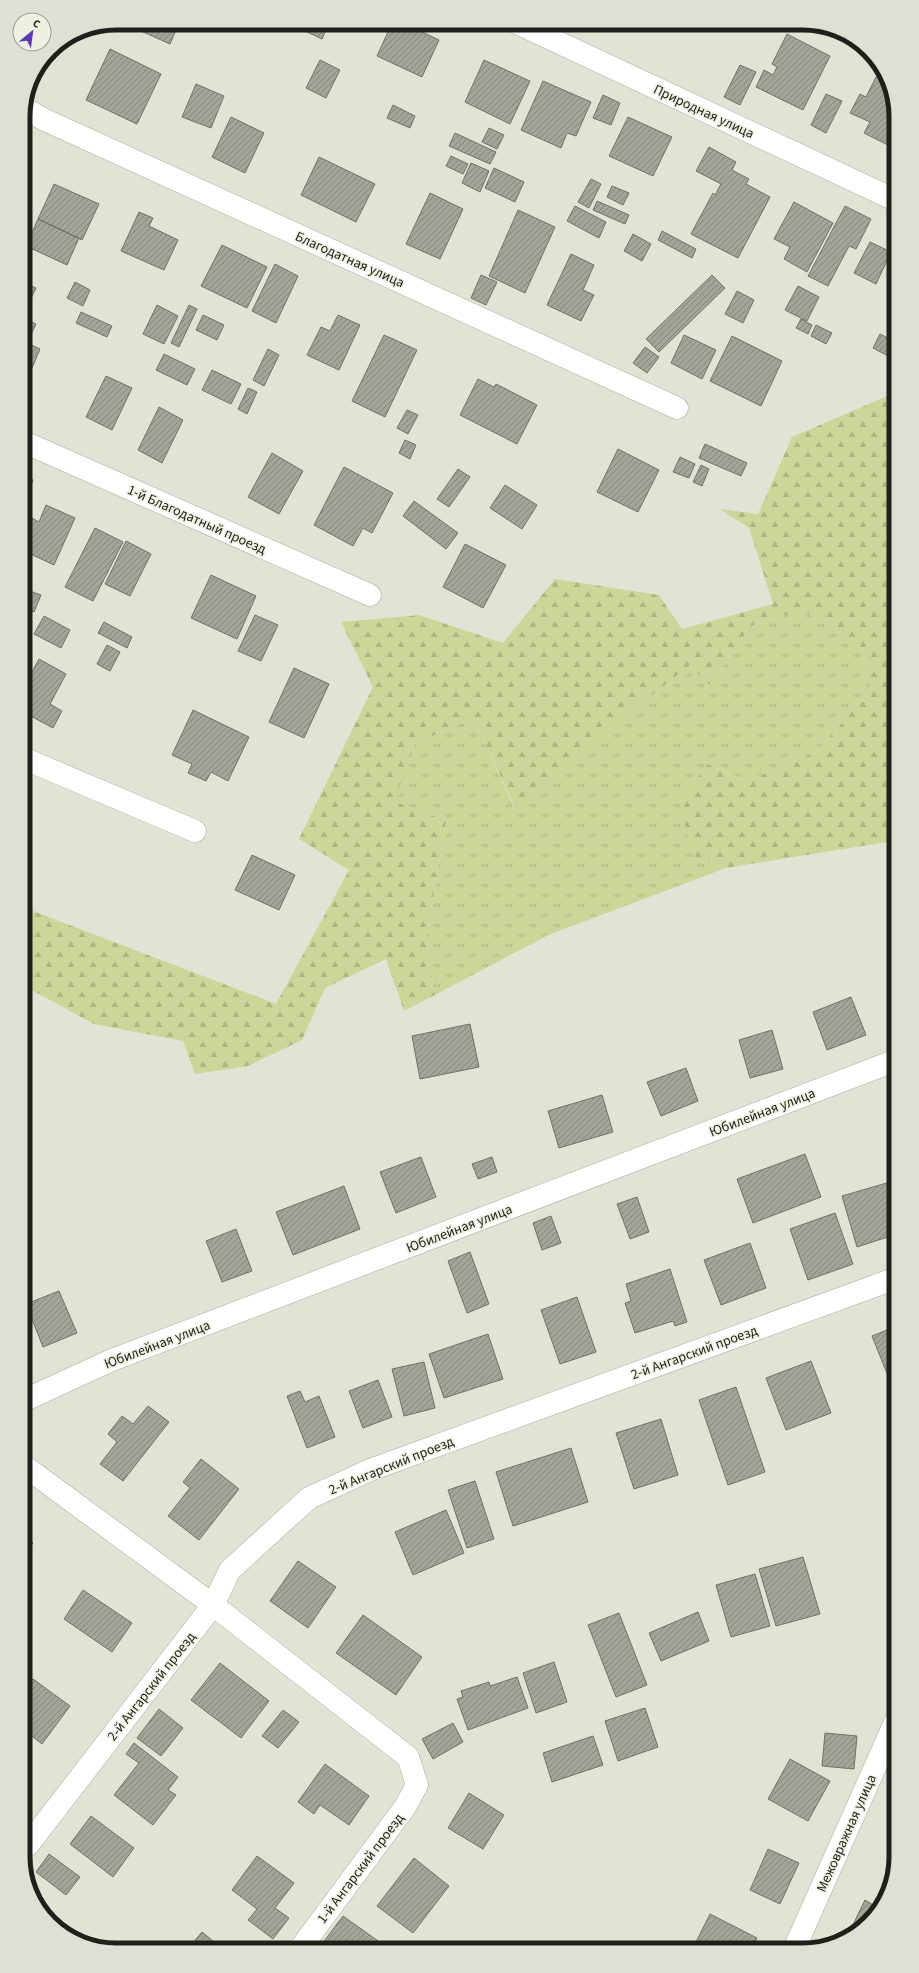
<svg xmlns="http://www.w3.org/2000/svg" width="919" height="1973" viewBox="0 0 919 1973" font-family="'Source Sans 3',sans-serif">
	<defs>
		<pattern id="grass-tufts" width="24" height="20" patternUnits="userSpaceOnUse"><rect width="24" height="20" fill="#cbd698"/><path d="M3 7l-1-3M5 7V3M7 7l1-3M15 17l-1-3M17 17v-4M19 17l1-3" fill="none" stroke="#aeb782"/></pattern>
		<pattern id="forest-firs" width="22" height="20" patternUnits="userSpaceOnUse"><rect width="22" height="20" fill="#cbd698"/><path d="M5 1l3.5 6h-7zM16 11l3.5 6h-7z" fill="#aeb782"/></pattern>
		<pattern id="building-hatch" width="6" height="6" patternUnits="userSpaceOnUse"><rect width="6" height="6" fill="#a2a597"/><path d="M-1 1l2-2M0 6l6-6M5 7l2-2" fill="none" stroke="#83867a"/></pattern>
	</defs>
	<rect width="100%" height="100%" fill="#e1e4d5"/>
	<!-- grass -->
	<path fill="url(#grass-tufts)" d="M 803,610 L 862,648 L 871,689 L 817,752 L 747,781 L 707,764 L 693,858 L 726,868 L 548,935 L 435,995 L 426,941 L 446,821 L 393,801 L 415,744 L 473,717 L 513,805 L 690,665 L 709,685 L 751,626 Z"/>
	<!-- forest -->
	<path fill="url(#forest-firs)" d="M 892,394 L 893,841 L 726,868 L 693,858 L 680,802 L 707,764 L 747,781 L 817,752 L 871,689 L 862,648 L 803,610 L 751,626 L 709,685 L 690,665 L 514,805 L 473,717 L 415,744 L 394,801 L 446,821 L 426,941 L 435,995 L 404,1011 L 386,959 L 325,988 L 302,1040 L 248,1066 L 195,1074 L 183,1041 L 94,1024 L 26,987 L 25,908 L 276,1004 L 349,870 L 299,839 L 373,687 L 341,622 L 419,615 L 503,643 L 555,579 L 659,595 L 682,629 L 773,604 L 749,528 L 720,509 L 758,514 L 792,437 Z"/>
	<!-- building -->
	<path fill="url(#building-hatch)" stroke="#6f7265" d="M 123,23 L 179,23 L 170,44 Z
		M 288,23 L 329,23 L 322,39 Z
		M 392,23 L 403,23 L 439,40 L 422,77 L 377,56 Z
		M 695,23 L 711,23 L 708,29 Z
		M 787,34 L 830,56 L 803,110 L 756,87 L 764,70 L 773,75 L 777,67 L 772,64 Z
		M 110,49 L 161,74 L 137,124 L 86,100 Z
		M 320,60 L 340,70 L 326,98 L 306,88 Z
		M 484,60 L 530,81 L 510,124 L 465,102 Z
		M 740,65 L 756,72 L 740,105 L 724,97 Z
		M 876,77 L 891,86 L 891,139 L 888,145 L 864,133 L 870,122 L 850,113 L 860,94 L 866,97 Z
		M 543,81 L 591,102 L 576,136 L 567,133 L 561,148 L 521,130 Z
		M 196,84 L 224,96 L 211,128 L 182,117 Z
		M 826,94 L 842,101 L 826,133 L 811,125 Z
		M 603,95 L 620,103 L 611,125 L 593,118 Z
		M 393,105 L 415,116 L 410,128 L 387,118 Z
		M 231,117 L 264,133 L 245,173 L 212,157 Z
		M 628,117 L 672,137 L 653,176 L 609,156 Z
		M 489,128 L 504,135 L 497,149 L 482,142 Z
		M 455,133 L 496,152 L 490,164 L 449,146 Z
		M 709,147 L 736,162 L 732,170 L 749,179 L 746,184 L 770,197 L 738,258 L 691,234 L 713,193 L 715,195 L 721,184 L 696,171 Z
		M 451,156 L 468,164 L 463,174 L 446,166 Z
		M 319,157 L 375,184 L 356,222 L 301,195 Z
		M 471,163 L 489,171 L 480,192 L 462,183 Z
		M 494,168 L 524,182 L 515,202 L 485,188 Z
		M 591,179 L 601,184 L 589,208 L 578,202 Z
		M 54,184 L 99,204 L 82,240 L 38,219 Z
		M 612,186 L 629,193 L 623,205 L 607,197 Z
		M 430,193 L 463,209 L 440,259 L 406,244 Z
		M 597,201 L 629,215 L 625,224 L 593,210 Z
		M 794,202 L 833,223 L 807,272 L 784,259 L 790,247 L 774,239 Z
		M 575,206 L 606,222 L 599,238 L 567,221 Z
		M 845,206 L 871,219 L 856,249 L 849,246 L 828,286 L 808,276 Z
		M 518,210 L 555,227 L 525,293 L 489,276 Z
		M 139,212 L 153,218 L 149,226 L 178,240 L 164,270 L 121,251 Z
		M 38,219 L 79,238 L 67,265 L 26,246 Z
		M 662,231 L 696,249 L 692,258 L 658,240 Z
		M 633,234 L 651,244 L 642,261 L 624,251 Z
		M 870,242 L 891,252 L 876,284 L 854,273 Z
		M 222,245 L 267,267 L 247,308 L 201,286 Z
		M 571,254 L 594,265 L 583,290 L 594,295 L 581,321 L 547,305 Z
		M 275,264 L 298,276 L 276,323 L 252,311 Z
		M 481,275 L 497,282 L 486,305 L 471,298 Z
		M 712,275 L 725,288 L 659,352 L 646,339 Z
		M 75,282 L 90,290 L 83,306 L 67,298 Z
		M 24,283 L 36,288 L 26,309 L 24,308 Z
		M 798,286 L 819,297 L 807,321 L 785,310 Z
		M 737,291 L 754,300 L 743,323 L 725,314 Z
		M 157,305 L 178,316 L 164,344 L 143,334 Z
		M 189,305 L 197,309 L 179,347 L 171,343 Z
		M 81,312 L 112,326 L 107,337 L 76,323 Z
		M 203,315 L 224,325 L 217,340 L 196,330 Z
		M 338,315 L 360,325 L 339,370 L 307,355 L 321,327 L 330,331 Z
		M 24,318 L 36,324 L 27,343 L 40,349 L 32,368 L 24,364 Z
		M 801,319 L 812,325 L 808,334 L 796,328 Z
		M 816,325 L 832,333 L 826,344 L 811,336 Z
		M 880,334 L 892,340 L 892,358 L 873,348 Z
		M 384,335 L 417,350 L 385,417 L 352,401 Z
		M 684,335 L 716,350 L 702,379 L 671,363 Z
		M 732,336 L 782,361 L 761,406 L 710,381 Z
		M 645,347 L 659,357 L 647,373 L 633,363 Z
		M 268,349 L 279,355 L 264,386 L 253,380 Z
		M 164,354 L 195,369 L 187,385 L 156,370 Z
		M 212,370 L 241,384 L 231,404 L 202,390 Z
		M 106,376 L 132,388 L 112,430 L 86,417 Z
		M 478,379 L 494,387 L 496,384 L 537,405 L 517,444 L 460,415 Z
		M 248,388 L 257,392 L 247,414 L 238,409 Z
		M 159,407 L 183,420 L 162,463 L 138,450 Z
		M 407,410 L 418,415 L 408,434 L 397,428 Z
		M 405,440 L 416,445 L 410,459 L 399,453 Z
		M 705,444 L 747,463 L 741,476 L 699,458 Z
		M 618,449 L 659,470 L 638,512 L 597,492 Z
		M 272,453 L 303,471 L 279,514 L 248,497 Z
		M 680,457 L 695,464 L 689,478 L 673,472 Z
		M 701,465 L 709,469 L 702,486 L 693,482 Z
		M 344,467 L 393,493 L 372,533 L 363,528 L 353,546 L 314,525 Z
		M 458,469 L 470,477 L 449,507 L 437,499 Z
		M 24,476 L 33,480 L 24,502 Z
		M 505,485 L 537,505 L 522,529 L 490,508 Z
		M 414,501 L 458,533 L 446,549 L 403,516 Z
		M 46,505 L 75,518 L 54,565 L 24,551 L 24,529 L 30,517 L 39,522 Z
		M 95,528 L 123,542 L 93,601 L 65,587 Z
		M 126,541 L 151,554 L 130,596 L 105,584 Z
		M 465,544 L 506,565 L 483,608 L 443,587 Z
		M 211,575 L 256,596 L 237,639 L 191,618 Z
		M 24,589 L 41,595 L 34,612 L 25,608 Z
		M 255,615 L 278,625 L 261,661 L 238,651 Z
		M 44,616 L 70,630 L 61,648 L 34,634 Z
		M 25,618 L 32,621 L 26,635 L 25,634 Z
		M 104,622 L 132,637 L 127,648 L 98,633 Z
		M 107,645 L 120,652 L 110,671 L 97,664 Z
		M 39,659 L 66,674 L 50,704 L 62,711 L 53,728 L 25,713 L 25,685 Z
		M 294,668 L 329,684 L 304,738 L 269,722 Z
		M 193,710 L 249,737 L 228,781 L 211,772 L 206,781 L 188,773 L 192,764 L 172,755 Z
		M 25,720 L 31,723 L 25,734 Z
		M 252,855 L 295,875 L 279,910 L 235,890 Z
		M 851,997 L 866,1035 L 827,1050 L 813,1012 Z
		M 470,1024 L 479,1067 L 420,1079 L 412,1036 Z
		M 772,1030 L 783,1069 L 750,1078 L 739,1040 Z
		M 686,1068 L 698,1101 L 661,1116 L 647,1082 Z
		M 602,1095 L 613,1132 L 559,1148 L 548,1111 Z
		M 805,1154 L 821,1197 L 753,1223 L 737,1179 Z
		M 421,1157 L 436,1197 L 396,1213 L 380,1172 Z
		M 492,1157 L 497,1172 L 478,1179 L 472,1164 Z
		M 890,1182 L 894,1195 L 894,1235 L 857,1247 L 842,1196 Z
		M 344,1186 L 360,1229 L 293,1255 L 276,1212 Z
		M 637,1197 L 649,1232 L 630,1239 L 617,1204 Z
		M 835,1213 L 853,1264 L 808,1280 L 790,1229 Z
		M 551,1216 L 561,1243 L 542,1250 L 533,1223 Z
		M 236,1229 L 252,1271 L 222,1282 L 206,1241 Z
		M 750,1243 L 766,1288 L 721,1305 L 704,1260 Z
		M 470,1252 L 489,1304 L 467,1313 L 448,1261 Z
		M 670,1269 L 687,1322 L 675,1326 L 673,1321 L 635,1333 L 625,1303 L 631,1301 L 626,1284 Z
		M 59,1291 L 77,1333 L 43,1347 L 26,1304 Z
		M 577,1297 L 596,1352 L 560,1364 L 541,1310 Z
		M 892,1328 L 895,1334 L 894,1391 L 872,1336 Z
		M 488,1334 L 503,1379 L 444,1398 L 429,1354 Z
		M 811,1361 L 831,1413 L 786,1430 L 766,1378 Z
		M 424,1362 L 435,1408 L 404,1416 L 392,1369 Z
		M 378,1380 L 392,1417 L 363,1428 L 349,1391 Z
		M 736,1387 L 765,1472 L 728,1485 L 699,1400 Z
		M 300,1391 L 305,1402 L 319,1396 L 335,1437 L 307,1448 L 287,1396 Z
		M 148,1406 L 169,1422 L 123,1481 L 100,1464 L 117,1442 L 108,1434 L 122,1416 L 133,1424 Z
		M 661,1419 L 678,1475 L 634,1489 L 616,1433 Z
		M 571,1448 L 588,1502 L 513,1526 L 496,1472 Z
		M 201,1459 L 239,1489 L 199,1540 L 168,1516 L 190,1488 L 183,1482 Z
		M 475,1481 L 494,1539 L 467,1548 L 448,1490 Z
		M 446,1510 L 464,1553 L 413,1575 L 395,1532 Z
		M 27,1538 L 33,1543 L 27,1551 Z
		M 803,1557 L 820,1614 L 776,1626 L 759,1569 Z
		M 298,1561 L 336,1587 L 308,1628 L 270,1601 Z
		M 755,1574 L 770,1626 L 731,1637 L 716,1585 Z
		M 83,1590 L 132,1623 L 112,1652 L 64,1619 Z
		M 698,1612 L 709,1641 L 661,1661 L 649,1633 Z
		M 619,1613 L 647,1685 L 616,1697 L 588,1625 Z
		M 363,1615 L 422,1657 L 396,1695 L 336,1653 Z
		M 554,1662 L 567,1702 L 536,1713 L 523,1673 Z
		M 220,1663 L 269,1701 L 241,1738 L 191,1700 Z
		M 517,1677 L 528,1708 L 468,1730 L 457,1699 L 463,1697 L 461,1691 L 489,1682 L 490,1686 Z
		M 33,1679 L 70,1706 L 42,1744 L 28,1733 L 27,1687 Z
		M 645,1708 L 658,1747 L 618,1761 L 605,1721 Z
		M 159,1709 L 183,1728 L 161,1756 L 137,1738 Z
		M 283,1710 L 299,1722 L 278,1748 L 262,1736 Z
		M 453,1723 L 463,1742 L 433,1759 L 422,1739 Z
		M 825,1733 L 857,1736 L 854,1769 L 822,1766 Z
		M 593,1736 L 603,1765 L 552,1782 L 543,1753 Z
		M 134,1743 L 178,1777 L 168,1790 L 176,1795 L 153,1825 L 114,1795 L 139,1763 L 126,1754 Z
		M 790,1759 L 830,1781 L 808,1821 L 768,1799 Z
		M 325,1764 L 369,1796 L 349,1825 L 320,1805 L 314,1814 L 298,1802 Z
		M 469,1793 L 504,1815 L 483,1849 L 448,1828 Z
		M 91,1816 L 134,1848 L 113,1877 L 70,1844 Z
		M 896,1834 L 896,1848 L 890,1845 Z
		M 768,1849 L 799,1863 L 780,1904 L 750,1890 Z
		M 49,1854 L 80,1877 L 66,1895 L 36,1872 Z
		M 257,1856 L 294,1883 L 275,1908 L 289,1918 L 273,1939 L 248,1920 L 257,1909 L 232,1890 Z
		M 414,1858 L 449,1886 L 413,1933 L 377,1906 Z
		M 865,1900 L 880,1909 L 849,1933 Z
		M 710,1914 L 757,1938 L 753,1946 L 694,1946 Z
		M 343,1916 L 388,1948 L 319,1948 Z
		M 202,1932 L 223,1949 L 188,1949 Z"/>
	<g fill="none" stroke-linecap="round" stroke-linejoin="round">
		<defs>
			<path id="street" d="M 517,23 L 891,198
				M 24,108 L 43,119 L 677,408
				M 24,442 L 370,595
				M 25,759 L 195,831
				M 27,1399 L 112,1360 L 894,1061
				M 27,1468 L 213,1605 L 408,1757 L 417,1785 L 405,1807 L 300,1949
				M 28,1845 L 213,1605 L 230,1570 L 309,1498 L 370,1470 L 894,1279
				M 796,1945 L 896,1720"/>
		</defs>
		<!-- street casing -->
		<use href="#street" stroke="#aaad9e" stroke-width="23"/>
		<!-- street -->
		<use href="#street" stroke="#fff" stroke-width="22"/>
	</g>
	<g text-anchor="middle" stroke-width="3" stroke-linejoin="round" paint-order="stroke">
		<!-- street labels -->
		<g font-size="14" fill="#1f201a" stroke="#eef1e2">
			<text transform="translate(704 111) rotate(25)" y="5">Природная улица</text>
			<text transform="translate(350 259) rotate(24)" y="5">Благодатная улица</text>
			<text transform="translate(197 519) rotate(24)" y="5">1-й Благодатный проезд</text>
			<text transform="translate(762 1112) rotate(-21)" y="5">Юбилейная улица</text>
			<text transform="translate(459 1228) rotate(-21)" y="5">Юбилейная улица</text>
			<text transform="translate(157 1344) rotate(-21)" y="5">Юбилейная улица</text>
			<text transform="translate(694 1352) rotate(-20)" y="5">2-й Ангарский проезд</text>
			<text transform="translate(391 1465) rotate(-22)" y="5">2-й Ангарский проезд</text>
			<text transform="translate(151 1686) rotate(-52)" y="5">2-й Ангарский проезд</text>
			<text transform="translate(846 1833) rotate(-66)" y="5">Межовражная улица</text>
			<text transform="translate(360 1868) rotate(-53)" y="5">1-й Ангарский проезд</text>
		</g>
	</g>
	<!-- crop -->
	<path d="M0 0H919V1973H0ZM116 30H803A86 86 0 0 1 889 116V1857A86 86 0 0 1 803 1943H116A86 86 0 0 1 30 1857V116A86 86 0 0 1 116 30Z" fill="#dde0d2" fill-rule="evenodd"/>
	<path fill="none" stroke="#1f201a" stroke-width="5" d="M116 30H803A86 86 0 0 1 889 116V1857A86 86 0 0 1 803 1943H116A86 86 0 0 1 30 1857V116A86 86 0 0 1 116 30Z"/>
	<!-- north arrow -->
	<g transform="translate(32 32) rotate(29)"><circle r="19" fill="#eef1e2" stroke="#9b9d92"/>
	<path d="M0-3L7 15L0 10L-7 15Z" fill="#5b3ab2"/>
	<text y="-6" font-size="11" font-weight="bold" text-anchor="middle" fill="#1f201a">С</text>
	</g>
</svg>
